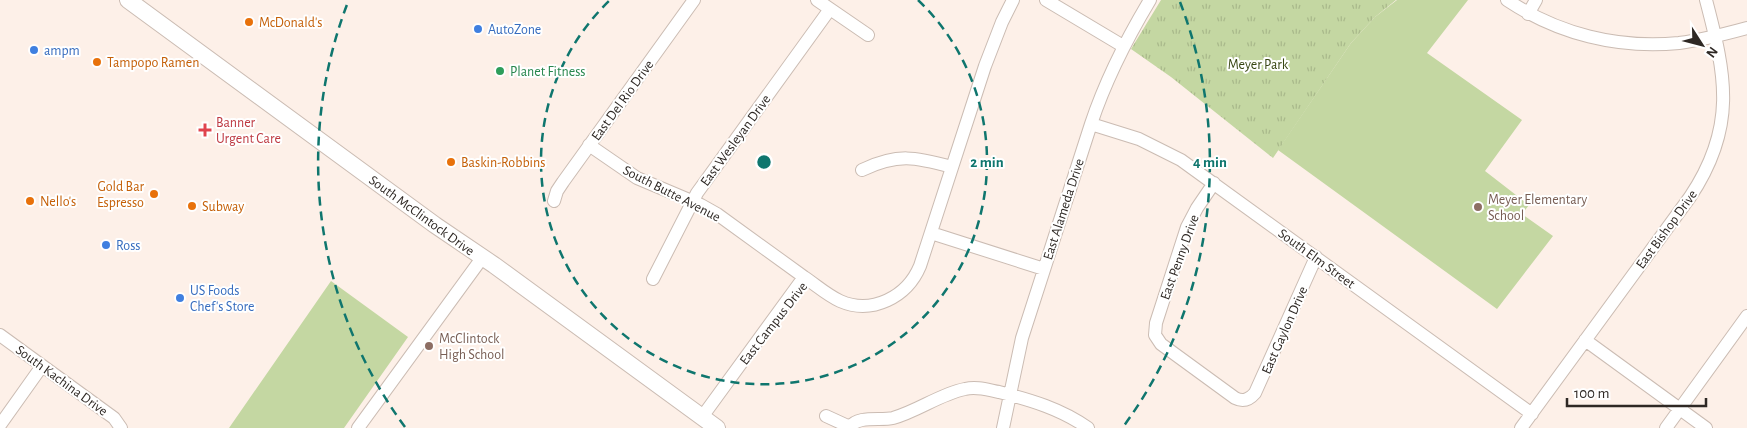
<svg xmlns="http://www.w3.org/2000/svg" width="1747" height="428" viewBox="0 0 1747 428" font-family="'Alegreya Sans',sans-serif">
	<defs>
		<pattern id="park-tufts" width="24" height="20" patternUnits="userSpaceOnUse" patternTransform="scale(1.25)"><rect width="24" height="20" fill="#c4d7a2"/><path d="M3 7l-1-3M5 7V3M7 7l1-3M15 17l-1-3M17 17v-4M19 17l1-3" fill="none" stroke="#a9b98b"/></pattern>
	</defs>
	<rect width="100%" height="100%" fill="#fdf0e8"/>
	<!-- green -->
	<path fill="#c4d7a2" d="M 1397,0 L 1468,0 L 1427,53 L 1522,120 L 1485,171 L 1529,205 L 1522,214 L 1553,236 L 1497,309 L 1278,150 L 1351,43 L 1375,17 Z
		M 331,281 L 408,337 L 344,428 L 229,428 Z"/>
	<!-- park -->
	<path fill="url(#park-tufts)" d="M 1161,0 L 1396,0 L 1375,17 L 1351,43 L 1273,158 L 1171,77 L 1131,49 Z"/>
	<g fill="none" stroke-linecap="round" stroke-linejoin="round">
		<defs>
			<path id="minor" d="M 817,0 L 868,35
				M 1046,0 L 1123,46
				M 1507,0 C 1558,34 1618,49 1679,43 C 1702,40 1725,34 1747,28
				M 1528,14 L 1536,0
				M 1091,124 L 1139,139 L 1181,160 L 1532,414
				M 589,145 L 637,178 L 701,205 L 717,214 L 804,277
				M 862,170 C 898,153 915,157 952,167
				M 1214,183 L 1197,208 L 1187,227 L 1156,323 L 1155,335 L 1161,344 L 1235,398 C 1243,402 1249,400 1255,393 L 1316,257
				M 554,201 L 557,191 L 563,182 L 694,0
				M 931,233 L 1044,269
				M 653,279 L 697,193 L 830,9
				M 0,335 L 114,418 L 121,428
				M 1585,340 L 1706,428
				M 826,416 L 850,427
				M 702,417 L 804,277 C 816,285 827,295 840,301 C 872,315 907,297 920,266 L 985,66 L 1002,22 L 1013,0
				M 0,425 L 42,366
				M 850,427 C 858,415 881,421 893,418 C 918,411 940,394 965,389 C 977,386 988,390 999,392 C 1031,400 1061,409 1088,428
				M 358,428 L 482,258
				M 1003,428 L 1022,338 L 1091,124 C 1106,79 1126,40 1150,0
				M 1521,428 L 1690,197 C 1737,127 1726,76 1706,0
				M 1666,428 L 1747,316"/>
			<path id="major" d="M 128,0 L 435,225 L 494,265 L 717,428"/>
		</defs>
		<!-- minor casing -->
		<use href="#minor" stroke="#cbbcb3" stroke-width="14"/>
		<!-- major casing -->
		<use href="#major" stroke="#cbbcb3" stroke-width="18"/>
		<!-- minor -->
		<use href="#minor" stroke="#fff" stroke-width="12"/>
		<!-- major -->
		<use href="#major" stroke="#fff" stroke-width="16"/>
	</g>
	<!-- distance rings -->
	<g fill="none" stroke="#0f766e" stroke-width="2.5" stroke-dasharray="9 6">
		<path d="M918 0A223 223 0 1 1 610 0"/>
		<path d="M405 427A446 446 0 0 1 348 2M1180 2A446 446 0 0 1 1123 427"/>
	</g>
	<!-- markers -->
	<g fill="#e8710a" stroke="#fff" stroke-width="2">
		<circle cx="249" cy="22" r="5"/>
		<circle cx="97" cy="62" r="5"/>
		<circle cx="451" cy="162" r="5"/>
		<circle cx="154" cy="194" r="5"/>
		<circle cx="30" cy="201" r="5"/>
		<circle cx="192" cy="206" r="5"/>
	</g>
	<g fill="#3f7fe0" stroke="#fff" stroke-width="2">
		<circle cx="478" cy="29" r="5"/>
		<circle cx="34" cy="50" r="5"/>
		<circle cx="106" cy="245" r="5"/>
		<circle cx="180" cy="298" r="5"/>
	</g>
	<circle fill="#2e9e5b" stroke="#fff" stroke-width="2" cx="500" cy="71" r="5"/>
	<path fill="#e0444e" stroke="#fff" stroke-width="2" d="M202.5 122.5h5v5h5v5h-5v5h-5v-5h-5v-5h5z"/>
	<g fill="#8d6e63" stroke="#fff" stroke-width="2">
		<circle cx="1478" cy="207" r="5"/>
		<circle cx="429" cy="346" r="5"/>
	</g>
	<g text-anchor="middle" stroke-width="4" stroke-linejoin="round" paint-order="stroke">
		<!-- food labels -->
		<g font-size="14" fill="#c56008" stroke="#fff" text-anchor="start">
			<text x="259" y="27">McDonald's</text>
			<text x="107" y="67">Tampopo Ramen</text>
			<text x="461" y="167">Baskin-Robbins</text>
			<text x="144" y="191" text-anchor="end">Gold Bar<tspan x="144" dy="16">Espresso</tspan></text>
			<text x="40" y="206">Nello's</text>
			<text x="202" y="211">Subway</text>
		</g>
		<!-- shop labels -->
		<g font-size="14" fill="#366cbe" stroke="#fff" text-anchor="start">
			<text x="488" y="34">AutoZone</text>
			<text x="44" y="55">ampm</text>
			<text x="116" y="250">Ross</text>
			<text x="190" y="295">US Foods<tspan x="190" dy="16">Chef's Store</tspan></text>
		</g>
		<!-- park labels -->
		<g font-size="14" fill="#374512" stroke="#fff">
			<text x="1258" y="69">Meyer Park</text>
		</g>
		<!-- leisure labels -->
		<g font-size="14" fill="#27864d" stroke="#fff" text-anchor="start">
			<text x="510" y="76">Planet Fitness</text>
		</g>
		<!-- street labels -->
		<g font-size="14" fill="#2e2824" stroke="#fff">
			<text transform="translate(622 100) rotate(-54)" y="5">East Del Rio Drive</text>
			<text transform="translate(735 140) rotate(-54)" y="5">East Wesleyan Drive</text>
			<text transform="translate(672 193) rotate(27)" y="5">South Butte Avenue</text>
			<text transform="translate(1063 209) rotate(-72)" y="5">East Alameda Drive</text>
			<text transform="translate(422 215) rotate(36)" y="5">South McClintock Drive</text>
			<text transform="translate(1666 229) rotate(-54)" y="5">East Bishop Drive</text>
			<text transform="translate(1179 257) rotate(-70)" y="5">East Penny Drive</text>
			<text transform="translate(1317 258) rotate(36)" y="5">South Elm Street</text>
			<text transform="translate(773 323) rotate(-52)" y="5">East Campus Drive</text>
			<text transform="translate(1284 330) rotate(-66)" y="5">East Gaylon Drive</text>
			<text transform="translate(62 380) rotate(36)" y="5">South Kachina Drive</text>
		</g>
		<!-- health labels -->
		<g font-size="14" fill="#be3a42" stroke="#fff" text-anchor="start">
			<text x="216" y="127">Banner<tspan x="216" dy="16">Urgent Care</tspan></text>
		</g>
		<!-- education labels -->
		<g font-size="14" fill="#785e54" stroke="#fff" text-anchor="start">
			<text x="1488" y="204">Meyer Elementary<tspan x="1488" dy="16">School</tspan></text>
			<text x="439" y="343">McClintock<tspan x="439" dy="16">High School</tspan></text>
		</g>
	</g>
	<circle cx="764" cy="162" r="8" fill="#0f766e" stroke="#fff" stroke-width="2.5"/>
	<g font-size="15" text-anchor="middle" font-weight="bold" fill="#0f766e" stroke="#fff" stroke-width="4" stroke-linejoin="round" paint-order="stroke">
		<text x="987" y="167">2 min</text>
		<text x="1210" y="167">4 min</text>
	</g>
	<!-- north arrow -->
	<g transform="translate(1702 45) rotate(126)" stroke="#ffffff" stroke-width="4" paint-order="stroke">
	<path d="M0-4L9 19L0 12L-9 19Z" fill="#2e2824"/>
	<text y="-8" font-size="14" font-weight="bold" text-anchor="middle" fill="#2e2824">N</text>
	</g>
	<!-- scale -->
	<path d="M1567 398v8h139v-8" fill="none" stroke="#2e2824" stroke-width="2.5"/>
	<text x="1574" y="398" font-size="15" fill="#2e2824" stroke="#ffffff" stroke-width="4" paint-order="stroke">100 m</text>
</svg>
